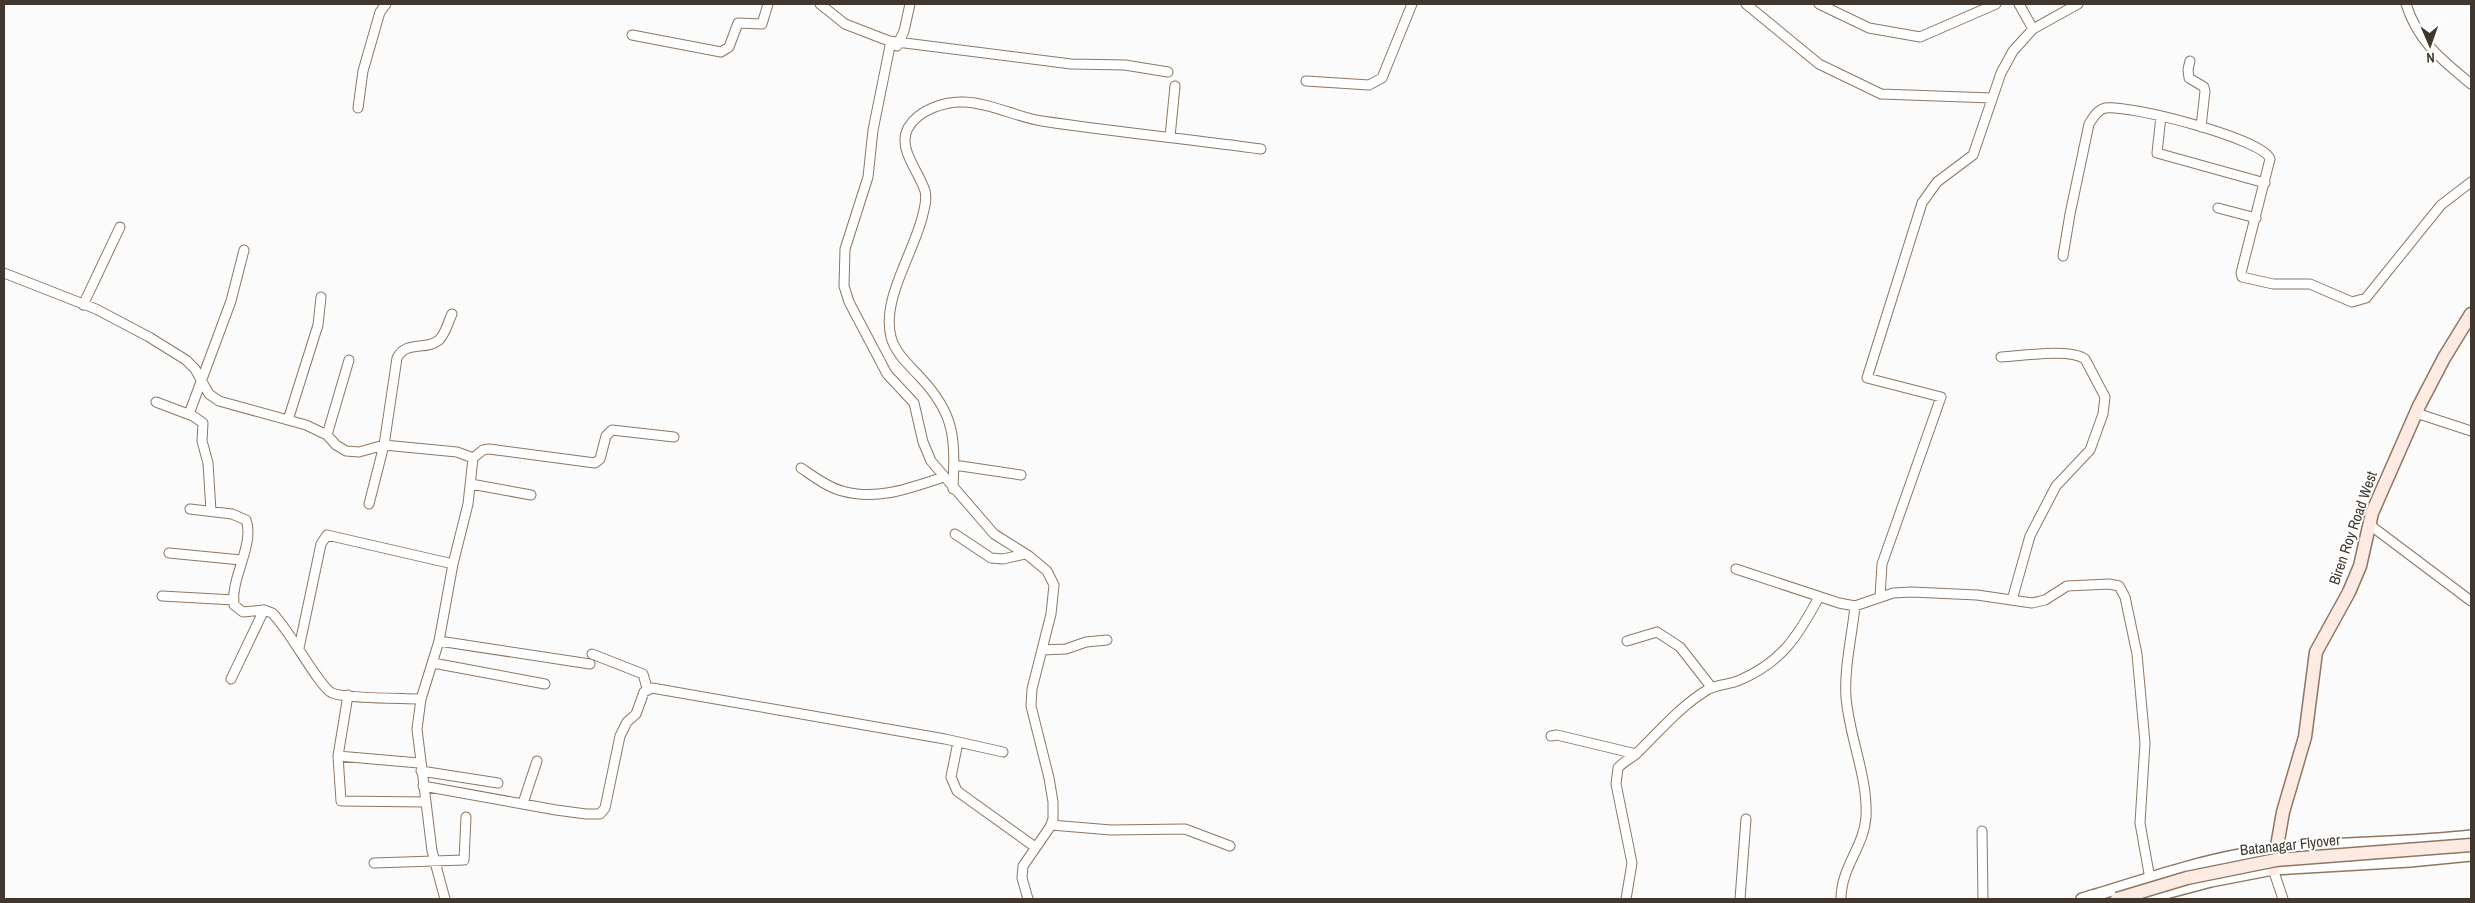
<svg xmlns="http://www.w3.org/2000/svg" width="2475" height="903" viewBox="0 0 2475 903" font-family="'Archivo Narrow',sans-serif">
	<rect width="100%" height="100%" fill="#fbfbfb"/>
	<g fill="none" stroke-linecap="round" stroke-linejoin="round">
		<defs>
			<path id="minor" d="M 820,4 L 845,24 L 889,41 L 890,46 L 873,130 L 868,177 L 845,249 L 844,286 L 849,302 L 887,374 L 914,403 L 923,442 L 931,461 L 994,534 L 1029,556 L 1047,571 L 1054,585 L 1051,614 L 1032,689 L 1031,706 L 1049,778 L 1053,802 L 1053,819 L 1050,827 L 1023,866 L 1022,878 L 1028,899
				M 1746,4 L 1819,64 L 1881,94 L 1992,98
				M 1819,4 L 1869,28 L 1920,37 L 1996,4
				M 2019,4 L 2033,29
				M 2406,4 C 2418,42 2441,59 2471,84
				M 632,35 L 721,52 L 729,47 L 738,23 L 762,24 L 768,4
				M 889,41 L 1071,64 L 1125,65 L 1168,72
				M 897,46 L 904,31 L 910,4
				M 2190,61 L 2188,69 L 2189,78 L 2204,87 L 2205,91 L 2201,127
				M 1306,81 L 1369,85 L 1382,78 L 1412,4
				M 358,108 L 363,71 L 380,12 L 386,4
				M 2161,116 L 2157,153 L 2265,183
				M 1170,137 L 1175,86
				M 2218,208 L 2256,218
				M 2063,256 L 2070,214 L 2089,124 C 2093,118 2097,110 2105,108 C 2128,104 2264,139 2270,159 L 2241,273 L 2242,277 L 2273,284 L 2310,284 L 2352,302 L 2366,298 L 2441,205 L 2471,182
				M 4,273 L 96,309 L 149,337 L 186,360 L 195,369 L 209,394 L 219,401 L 306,425 L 327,435 L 336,445 L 346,451 L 359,452 L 384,445 L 457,452 L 473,458 L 468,504 L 453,564 L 439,641 L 421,699 L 417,729 L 432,851 L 445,899
				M 83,305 L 120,227
				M 2001,357 C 2023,356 2069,348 2085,359 L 2105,397 L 2103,414 L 2090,450 L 2056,486 L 2030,536 L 2012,600
				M 156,402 L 193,416 L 203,423 L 202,441 L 208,463 L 211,511
				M 2416,413 L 2471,431
				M 189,414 L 231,301 L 244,250
				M 288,420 L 318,325 L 321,297
				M 327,435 L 349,360
				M 473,458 L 483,450 L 489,449 L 595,463 L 600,459 L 606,436 L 612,430 L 674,437
				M 954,465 L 1021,475
				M 801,468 C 813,476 827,487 842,491 C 878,501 910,488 944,477
				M 471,484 L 531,495
				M 953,489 C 955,439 956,415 920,377 C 910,366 895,353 891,337 C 881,299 915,251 923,214 C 925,206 927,199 925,191 C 919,171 897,149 908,128 C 918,110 945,101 964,102 C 991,103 1016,117 1042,121 C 1115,132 1188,139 1261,149
				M 369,504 L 384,445 L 397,358 C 406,340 426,351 439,340 C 446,333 448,322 452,314
				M 190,509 L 232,514 L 246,520 C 255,544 230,579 234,605 L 243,612 L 264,610 L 272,613 C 288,627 319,687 332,693 C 347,699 402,698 421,699
				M 2370,525 L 2471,601
				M 955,534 L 991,558 L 1003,559 L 1025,554
				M 169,553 L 241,560
				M 1736,569 L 1839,603 L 1855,606 L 1893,593 L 1912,592 L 1977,595 L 2032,603 L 2045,600 L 2067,586 L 2109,584 L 2119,586 L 2125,597 L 2137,654 L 2145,743 L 2140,823 L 2150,879
				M 162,596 L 234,600
				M 1880,597 L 1882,564 L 1941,397 L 1867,378 L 1922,203 L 1937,182 L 1973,155 L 2001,73 L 2013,51 L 2033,29 L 2078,4
				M 439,641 L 590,664
				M 1627,641 L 1657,632 L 1680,647 L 1712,688
				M 299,648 L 321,544 L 327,535 L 453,564
				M 1042,650 L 1066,649 L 1086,642 L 1107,640
				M 592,654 L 643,674 L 647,688
				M 433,663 L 545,684
				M 231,679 L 264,610
				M 348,695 L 338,756 L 341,801 L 424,802
				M 1551,736 L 1557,735 L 1636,754
				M 958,742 L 951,777 L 957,791 L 1035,847
				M 338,756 L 419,763
				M 421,771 L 498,783
				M 423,786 L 556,810 L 586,814 L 600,814 L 605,808 L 620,736 L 627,722 L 636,714 L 644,692 L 652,688 L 945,739 L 1003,752
				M 523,803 L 537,761
				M 1051,825 L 1111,830 L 1185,829 L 1230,846
				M 1982,831 L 1983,899
				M 374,863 L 464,860 L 466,817
				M 2273,869 L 2283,899
				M 1626,899 L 1632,863 L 1616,784 L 1618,768 C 1623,762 1630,759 1636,754 C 1660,731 1678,708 1707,690 C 1717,684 1729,685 1740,680 C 1782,662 1798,636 1819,597
				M 1740,899 L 1746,819
				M 1841,899 C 1841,867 1864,847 1866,817 C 1868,776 1849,737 1846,697 C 1844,668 1852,636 1855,606"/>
			<path id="tertiary" d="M 2082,899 C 2134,884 2186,865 2240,855 C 2316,841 2395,845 2471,836
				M 2143,899 L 2211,881 L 2273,869 L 2410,861 L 2471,855"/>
			<path id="secondary" d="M 2273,869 L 2283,812 L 2305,737 L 2316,652 L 2349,592 L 2360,566 L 2372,513 L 2419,406 L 2444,358 L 2471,314"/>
		</defs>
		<!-- minor casing -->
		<use href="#minor" stroke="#8e7762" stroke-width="11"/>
		<!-- tertiary casing -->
		<use href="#tertiary" stroke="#8e7762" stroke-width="14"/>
		<!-- secondary casing -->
		<use href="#secondary" stroke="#8e7762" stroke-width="15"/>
		<!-- minor -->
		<use href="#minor" stroke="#fff" stroke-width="9"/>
		<!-- tertiary -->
		<use href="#tertiary" stroke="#fff" stroke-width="11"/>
		<!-- secondary -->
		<use href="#secondary" stroke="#fceae3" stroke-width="12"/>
		<defs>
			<path id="secondary-bridge" d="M 2117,899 L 2187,878 L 2276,860 L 2471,845"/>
		</defs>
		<!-- secondary-bridge casing -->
		<use href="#secondary-bridge" stroke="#8e7762" stroke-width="15" stroke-linecap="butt"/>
		<!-- secondary-bridge -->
		<use href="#secondary-bridge" stroke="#fceae3" stroke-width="12"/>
	</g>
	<g text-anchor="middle" stroke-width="4" stroke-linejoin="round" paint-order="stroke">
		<!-- street labels -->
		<g font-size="15" fill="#41372e" stroke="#fff">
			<text transform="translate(2353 528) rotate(-71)" y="5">Biren Roy Road West</text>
			<text transform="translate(2290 845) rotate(-6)" y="5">Batanagar Flyover</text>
		</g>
	</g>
	<!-- border -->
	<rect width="2475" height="903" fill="none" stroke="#41372e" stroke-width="10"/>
	<!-- north arrow -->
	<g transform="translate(2430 45) rotate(178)" stroke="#ffffff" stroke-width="4" paint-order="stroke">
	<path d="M0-4L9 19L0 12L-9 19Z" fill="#41372e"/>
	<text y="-8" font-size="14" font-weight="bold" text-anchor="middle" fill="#41372e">N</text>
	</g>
</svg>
